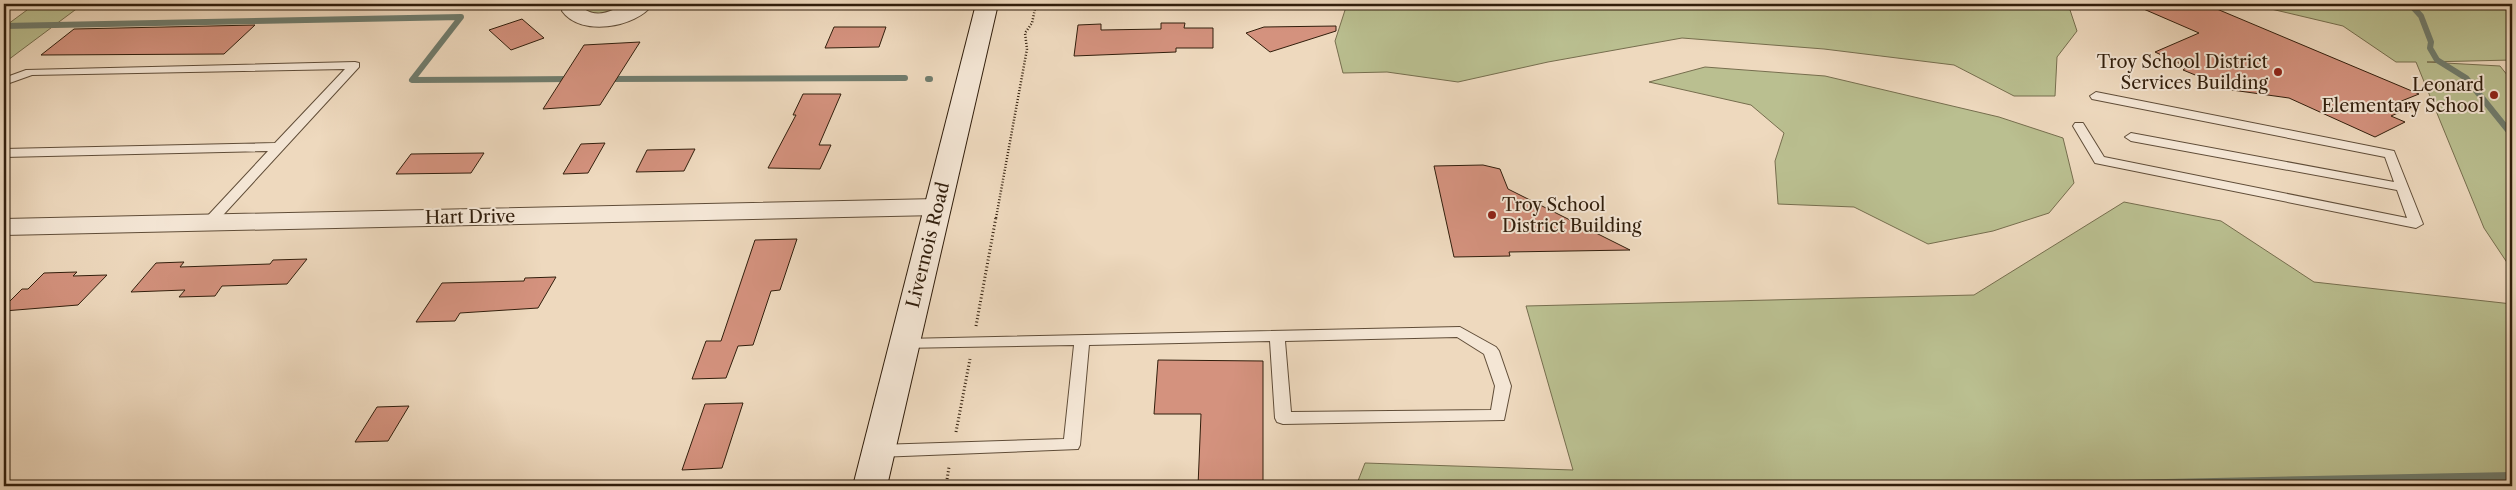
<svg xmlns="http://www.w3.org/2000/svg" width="2516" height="490" viewBox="0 0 2516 490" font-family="'Libre Caslon Text',serif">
	<rect width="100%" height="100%" fill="#eed9be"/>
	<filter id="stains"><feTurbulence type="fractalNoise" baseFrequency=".004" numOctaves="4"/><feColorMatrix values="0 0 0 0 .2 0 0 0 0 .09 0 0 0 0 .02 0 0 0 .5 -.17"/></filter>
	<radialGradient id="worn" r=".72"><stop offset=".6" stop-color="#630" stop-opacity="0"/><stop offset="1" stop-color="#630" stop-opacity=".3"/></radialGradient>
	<!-- green -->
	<path fill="#babf90" stroke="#766e4e" d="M 32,4 L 83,4 L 4,63 L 4,27 L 27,10 Z
		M 586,4 L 632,4 C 619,12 601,18 586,10 Z
		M 1347,4 L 2068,4 L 2077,31 L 2057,57 L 2055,96 L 2014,96 L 1954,65 L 1824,49 L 1682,38 L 1548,62 L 1458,82 L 1387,72 L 1343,73 L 1335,41 Z
		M 2250,4 L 2512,4 L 2512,60 L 2427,62 L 2500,66 L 2512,81 L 2512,270 L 2484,228 L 2416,62 L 2396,62 L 2343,26 Z
		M 1705,67 L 1825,76 L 1999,117 L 2063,138 L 2074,183 L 2049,213 L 1993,231 L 1928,244 L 1854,207 L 1778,204 L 1775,161 L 1784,133 L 1751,105 L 1649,82 Z
		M 2124,202 L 2221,221 L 2314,282 L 2512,304 L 2512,486 L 1356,486 L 1365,463 L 1573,470 L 1526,306 L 1974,295 Z"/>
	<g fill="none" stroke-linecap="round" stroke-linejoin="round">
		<!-- stream-far1 -->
		<path stroke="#707c6d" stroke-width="6" d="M 2410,4 L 2421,16 L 2431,42 L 2430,48 L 2437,60 L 2466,78 L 2512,135
			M 4,26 L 461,17 L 412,80 L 573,79
			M 607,79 L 905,78
			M 928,79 L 930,79"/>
		<!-- stream -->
		<path stroke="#707c6d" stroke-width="8" d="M 2018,486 L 2512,476"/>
	</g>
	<!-- building -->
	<path fill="#d4927e" stroke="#311e0c" d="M 2132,4 L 2205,4 L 2419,94 L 2399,102 L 2412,107 L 2391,116 L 2405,122 L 2375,137 L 2289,98 L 2232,90 L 2183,70 L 2187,67 L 2155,52 L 2199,33 Z
		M 522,19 L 544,38 L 511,50 L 489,30 Z
		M 1161,23 L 1185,23 L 1184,28 L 1213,28 L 1213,48 L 1176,48 L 1176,52 L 1074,56 L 1078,25 L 1101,24 L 1101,30 L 1161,29 Z
		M 255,25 L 224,54 L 41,55 L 74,29 Z
		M 1336,26 L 1336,31 L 1270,52 L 1246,33 L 1264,27 Z
		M 834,27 L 886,27 L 879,47 L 825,48 Z
		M 640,42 L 600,105 L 543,109 L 584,45 Z
		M 803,94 L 841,94 L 819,145 L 831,145 L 820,169 L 768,168 L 796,115 L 793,115 Z
		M 605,143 L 588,173 L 563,174 L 581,144 Z
		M 695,149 L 684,171 L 636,172 L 647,150 Z
		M 484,153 L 471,173 L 396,174 L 411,154 Z
		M 1483,165 L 1500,169 L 1508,189 L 1630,250 L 1509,252 L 1510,256 L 1454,257 L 1434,166 Z
		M 797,239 L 780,290 L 771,291 L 753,345 L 738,346 L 726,378 L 692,379 L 706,341 L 721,341 L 755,240 Z
		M 307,259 L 287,284 L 222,286 L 215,296 L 179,297 L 185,290 L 131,292 L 156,263 L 184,262 L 180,267 L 270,264 L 273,260 Z
		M 77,272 L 73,276 L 107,275 L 78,305 L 4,311 L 4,307 L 22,289 L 28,289 L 44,273 Z
		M 556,277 L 538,308 L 460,313 L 455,321 L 416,322 L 442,283 L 524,281 L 525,278 Z
		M 1158,360 L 1263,361 L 1263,486 L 1198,486 L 1201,414 L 1154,414 Z
		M 743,403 L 722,468 L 682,470 L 705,404 Z
		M 409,406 L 388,441 L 355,442 L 377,407 Z"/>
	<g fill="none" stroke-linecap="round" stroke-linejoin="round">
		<defs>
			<path id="service" d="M 355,62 L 359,63 L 359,67 L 213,226 L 203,226 L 201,223 L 268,151 L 4,157 L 4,149 L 275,143 L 345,69 L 32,75 L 4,85 L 4,78 L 26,70 Z
				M 2096,92 L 2394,151 L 2423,224 L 2416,228 L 2095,163 L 2073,126 L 2075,123 L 2083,123 L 2104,157 L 2407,218 L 2397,190 L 2131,141 L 2125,137 L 2131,133 L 2394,182 L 2385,157 L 2092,99 L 2090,96 Z
				M 1460,327 L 1496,347 L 1499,351 L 1511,386 L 1504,420 L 1283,424 L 1277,422 L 1275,418 L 1270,341 L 1089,345 L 1080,445 L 1078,449 L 878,457 L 872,455 L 870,451 L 872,447 L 878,445 L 1064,439 L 1074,345 L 899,348 L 897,344 L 899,340 L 904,339 ZM 1457,337 L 1484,354 L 1495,386 L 1491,410 L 1291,412 L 1285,341 Z"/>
			<path id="minor" d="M 564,4 L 586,4 L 584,9 C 600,20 614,8 629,4 C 636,2 646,4 653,4 C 636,28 580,37 562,11 Z
				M 937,199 L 946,201 L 950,207 L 946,213 L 937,215 L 4,235 L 4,219 Z"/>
			<path id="secondary" d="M 976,4 L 998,4 L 887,486 L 853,486 Z"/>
		</defs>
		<!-- service casing -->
		<use href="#service" stroke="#604d38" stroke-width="2"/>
		<!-- minor casing -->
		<use href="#minor" stroke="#604d38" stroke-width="2"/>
		<!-- secondary casing -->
		<use href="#secondary" stroke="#311e0c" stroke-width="2"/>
		<!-- path-far1 -->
		<path stroke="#311e0c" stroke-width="2.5" stroke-dasharray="1 2" stroke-linecap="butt" d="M 996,218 L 1027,49 L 1025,33 L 1032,23 L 1036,4"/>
		<!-- path -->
		<path stroke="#311e0c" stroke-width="3" stroke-dasharray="1 2.5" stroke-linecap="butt" d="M 976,326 L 996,217
			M 956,432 L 970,359
			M 946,486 L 949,467"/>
		<!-- service -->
		<use href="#service" fill="#f4e6d5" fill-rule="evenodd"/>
		<!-- minor -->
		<use href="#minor" fill="#f4e6d5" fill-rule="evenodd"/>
		<!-- secondary -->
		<use href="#secondary" fill="#f4e6d5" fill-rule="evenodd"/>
	</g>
	<!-- markers -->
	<g fill="#8f2418" stroke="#f4e6d5" stroke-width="2">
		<circle cx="2278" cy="72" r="5"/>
		<circle cx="2494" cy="95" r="5"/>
		<circle cx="1492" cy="215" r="5"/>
	</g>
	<g text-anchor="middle" stroke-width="4" stroke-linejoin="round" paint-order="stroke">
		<!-- poi labels -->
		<g font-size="18" fill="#311e0c" stroke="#f4e6d5" text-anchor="end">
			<text x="2268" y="68">Troy School District<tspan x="2268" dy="21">Services Building</tspan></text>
			<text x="2484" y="91">Leonard<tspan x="2484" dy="21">Elementary School</tspan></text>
			<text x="1502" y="211" text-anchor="start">Troy School<tspan x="1502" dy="21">District Building</tspan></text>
		</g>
		<!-- street labels -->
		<g font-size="18" fill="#311e0c" stroke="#f4e6d5">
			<text transform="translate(470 217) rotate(-1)" y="6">Hart Drive</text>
			<text transform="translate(928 245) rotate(-76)" y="6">Livernois Road</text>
		</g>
	</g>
	<!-- margin -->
	<rect width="2516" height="490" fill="none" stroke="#eed9be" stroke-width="20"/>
	<rect x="5" y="5" width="2506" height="480" fill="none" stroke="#311e0c" stroke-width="2.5"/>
	<rect x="10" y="10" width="2496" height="470" fill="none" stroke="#311e0c"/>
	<rect width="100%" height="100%" filter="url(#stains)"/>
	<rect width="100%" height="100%" fill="url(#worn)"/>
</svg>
